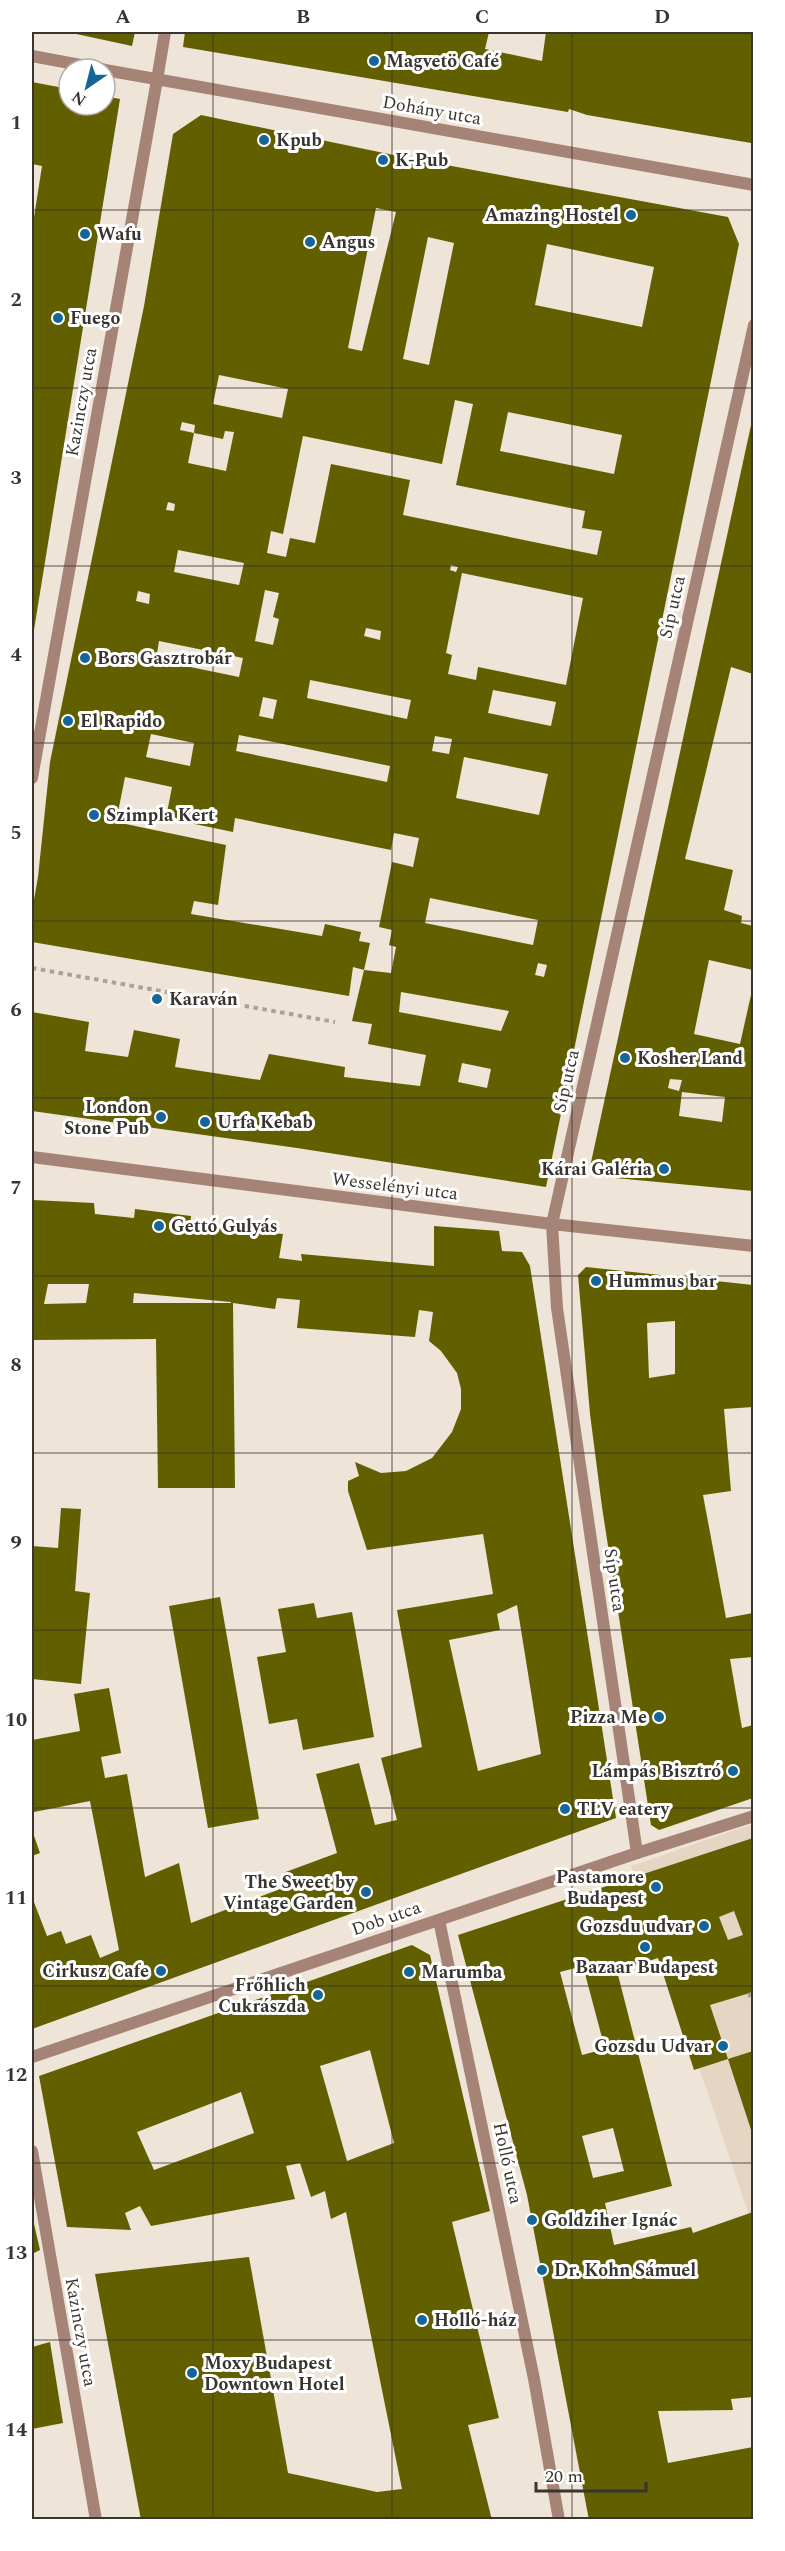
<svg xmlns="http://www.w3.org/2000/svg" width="785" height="2551" viewBox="0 0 785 2551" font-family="Spectral,serif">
	<rect width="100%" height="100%" fill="#eee4d7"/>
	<!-- built -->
	<path fill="#e5d6c3" d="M 753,1824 L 753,2227 L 631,1866 Z"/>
	<!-- building -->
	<path fill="#625f00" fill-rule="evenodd" d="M 67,32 L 135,32 L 132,46 Z
		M 185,32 L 489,32 L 485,49 L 542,61 L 546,32 L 753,32 L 753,133 L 751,143 L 587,115 L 569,109 L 568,112 L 183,47 Z
		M 32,82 L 69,89 L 69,105 L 105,105 L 105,96 L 120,99 L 33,636 L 32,230 L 42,166 L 32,164 Z
		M 201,115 L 408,158 L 728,217 L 739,244 L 546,1187 L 297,1148 L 32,1111 L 32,1012 L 89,1022 L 85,1051 L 128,1057 L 134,1030 L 180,1039 L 175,1067 L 260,1080 L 269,1054 L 345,1067 L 344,1077 L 420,1086 L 426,1055 L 368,1044 L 372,1024 L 352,1021 L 364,970 L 391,973 L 396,947 L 389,945 L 392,930 L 379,927 L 392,862 L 413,867 L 419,838 L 394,833 L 391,850 L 235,818 L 233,832 L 166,818 L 172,787 L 125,777 L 116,822 L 226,845 L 218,905 L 194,901 L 191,914 L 322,936 L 325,924 L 361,932 L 359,941 L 370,943 L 364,970 L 353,967 L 349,996 L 32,942 L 32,911 L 38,877 L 50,762 L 144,306 L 173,134 ZM 376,208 L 396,212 L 362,351 L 348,348 ZM 428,237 L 454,243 L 429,365 L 403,359 ZM 547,244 L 654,267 L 642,327 L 535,305 ZM 219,375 L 288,389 L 282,418 L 213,404 ZM 455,400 L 473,404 L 456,485 L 585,511 L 582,528 L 602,531 L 597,555 L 403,515 L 410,480 L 331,464 L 315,543 L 290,538 L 286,557 L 267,553 L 271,531 L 283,534 L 303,436 L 442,464 ZM 508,412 L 622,435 L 614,474 L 500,451 ZM 182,422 L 195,425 L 194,433 L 223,439 L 225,431 L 234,432 L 226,471 L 188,463 L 194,433 L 180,430 ZM 168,502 L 175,504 L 174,511 L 166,510 ZM 178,550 L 244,563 L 239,585 L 174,572 ZM 451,565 L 458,567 L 456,572 L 450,570 ZM 462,573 L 583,598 L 566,685 L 478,667 L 476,680 L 448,674 L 452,655 L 446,653 ZM 265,590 L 279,593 L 273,617 L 279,619 L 273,645 L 255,641 ZM 138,591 L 150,594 L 149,604 L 136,601 ZM 366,628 L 381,631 L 380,640 L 364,636 ZM 159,641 L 243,658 L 239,677 L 156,660 ZM 310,680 L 411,700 L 407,719 L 307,698 ZM 493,690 L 556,702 L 551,726 L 488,713 ZM 263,697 L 277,700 L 273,719 L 259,716 ZM 151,734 L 194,743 L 190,766 L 146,757 ZM 239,735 L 390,766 L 387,782 L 236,751 ZM 435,736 L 452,739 L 449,754 L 432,751 ZM 464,757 L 548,774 L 539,815 L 456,798 ZM 430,898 L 538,920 L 533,945 L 425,923 ZM 538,963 L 547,965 L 544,977 L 535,975 ZM 401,992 L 509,1011 L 501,1031 L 399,1012 ZM 462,1063 L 491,1069 L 487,1088 L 458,1082 Z
		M 753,416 L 753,674 L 731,667 L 685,859 L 733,870 L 724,910 L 742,916 L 741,923 L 753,926 L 753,970 L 709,960 L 694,1034 L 740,1044 L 753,986 L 753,1191 L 594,1176 L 590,1167 ZM 670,1079 L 682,1080 L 679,1091 L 668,1088 ZM 682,1092 L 725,1097 L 722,1122 L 679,1116 Z
		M 33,1200 L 94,1203 L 95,1214 L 134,1218 L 135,1209 L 191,1216 L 190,1226 L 283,1234 L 279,1258 L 302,1261 L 301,1254 L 434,1266 L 434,1226 L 499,1231 L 502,1251 L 522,1252 L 530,1266 L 616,1818 L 32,2029 L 32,1897 L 47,1936 L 61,1931 L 66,1944 L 91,1935 L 100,1958 L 119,1950 L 90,1801 L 34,1812 L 32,1797 L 32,1740 L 80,1731 L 74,1694 L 109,1688 L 121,1753 L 101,1757 L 105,1778 L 127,1774 L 145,1877 L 179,1863 L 191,1923 L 288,1886 L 283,1873 L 337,1853 L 316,1774 L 359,1763 L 375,1825 L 397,1820 L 381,1758 L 422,1747 L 397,1610 L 493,1594 L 483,1534 L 367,1550 L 348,1491 L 348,1481 L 359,1476 L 355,1462 L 381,1473 L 406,1471 L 432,1458 L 452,1432 L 461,1409 L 461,1389 L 457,1373 L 441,1351 L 429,1341 L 433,1312 L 419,1310 L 415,1337 L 297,1328 L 300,1300 L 277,1298 L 275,1309 L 233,1303 L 235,1488 L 158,1488 L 156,1339 L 32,1340 ZM 48,1284 L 89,1284 L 86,1303 L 44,1304 ZM 134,1293 L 231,1302 L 231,1303 L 133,1303 ZM 517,1605 L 541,1754 L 478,1771 L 449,1640 L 500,1630 L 497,1614 Z
		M 586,1267 L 753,1285 L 753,1407 L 724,1409 L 731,1491 L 703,1495 L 726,1618 L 753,1613 L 753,1657 L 730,1659 L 742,1728 L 753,1725 L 753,1798 L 659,1830 L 651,1825 L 602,1507 L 590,1414 L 578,1275 ZM 675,1321 L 675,1374 L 649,1378 L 647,1323 Z
		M 61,1508 L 81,1509 L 75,1591 L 90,1593 L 81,1684 L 32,1679 L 32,1546 L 58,1548 Z
		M 220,1597 L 259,1819 L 208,1828 L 169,1606 Z
		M 314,1603 L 317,1618 L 352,1612 L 374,1737 L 303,1750 L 297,1719 L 269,1724 L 257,1657 L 286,1652 L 278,1609 Z
		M 32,1830 L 40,1853 L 32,1856 Z
		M 753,1838 L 753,1992 L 710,2005 L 728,2059 L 694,2070 L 658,1958 L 617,1971 L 672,2186 L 605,2203 L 614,2245 L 691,2227 L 693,2233 L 753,2212 L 753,2397 L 731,2399 L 733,2410 L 658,2411 L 668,2463 L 753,2447 L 753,2520 L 589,2520 L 527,2195 L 458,1935 ZM 734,1911 L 743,1935 L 728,1940 L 719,1917 ZM 583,1966 L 605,2049 L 582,2055 L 560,1972 ZM 613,2128 L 624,2171 L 593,2178 L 582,2136 Z
		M 412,1945 L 430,1955 L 490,2211 L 452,2222 L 499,2418 L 468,2425 L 492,2520 L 141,2520 L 95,2274 L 249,2257 L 288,2473 L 377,2492 L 402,2489 L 346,2212 L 331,2219 L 325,2191 L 311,2197 L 300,2163 L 286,2166 L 295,2199 L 151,2226 L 140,2206 L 125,2213 L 131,2230 L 67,2227 L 39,2076 ZM 370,2050 L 394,2143 L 347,2161 L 320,2066 ZM 241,2092 L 254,2133 L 154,2170 L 137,2132 Z
		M 753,2051 L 753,2136 L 728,2059 Z
		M 32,2215 L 40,2250 L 32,2254 Z
		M 50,2342 L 63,2423 L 32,2429 L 32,2347 Z"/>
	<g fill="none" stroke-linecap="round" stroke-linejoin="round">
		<!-- path -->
		<path stroke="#aaa298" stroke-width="4" stroke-dasharray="4.5 4.5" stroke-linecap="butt" d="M 32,968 L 335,1022
			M 749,1993 L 754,2006"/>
		<!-- pedestrian -->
		<path stroke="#a68377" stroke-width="12" d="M 32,778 L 157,80
			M 637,1853 L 754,1816
			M 32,2151 L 96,2520"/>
		<!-- minor -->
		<path stroke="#a68377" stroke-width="12" d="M 32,56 L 102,69
			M 105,70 L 754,185
			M 157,80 L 165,32
			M 32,1157 L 552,1224 L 754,1246
			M 439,1920 L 534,2379 L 559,2520
			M 32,2057 L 637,1853 L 557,1308 L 552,1224 L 754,325"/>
	</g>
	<!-- grid -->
	<path fill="none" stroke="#38342f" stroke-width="1.5" stroke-opacity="0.55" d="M 213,32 L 213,2520M 392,32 L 392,2520M 572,32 L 572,2520M 32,210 L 754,210M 32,388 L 754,388M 32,566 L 754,566M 32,743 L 754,743M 32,921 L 754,921M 32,1098 L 754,1098M 32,1276 L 754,1276M 32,1453 L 754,1453M 32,1630 L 754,1630M 32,1808 L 754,1808M 32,1986 L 754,1986M 32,2163 L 754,2163M 32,2340 L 754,2340"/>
	<!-- markers -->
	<g fill="#156698" stroke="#fff" stroke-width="2">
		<circle cx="374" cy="61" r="6"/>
		<circle cx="264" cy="140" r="6"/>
		<circle cx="383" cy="160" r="6"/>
		<circle cx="631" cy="215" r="6"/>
		<circle cx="85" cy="234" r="6"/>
		<circle cx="310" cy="242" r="6"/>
		<circle cx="58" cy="318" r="6"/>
		<circle cx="85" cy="658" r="6"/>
		<circle cx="68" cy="721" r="6"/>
		<circle cx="94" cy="815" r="6"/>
		<circle cx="157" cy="999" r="6"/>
		<circle cx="625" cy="1058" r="6"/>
		<circle cx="161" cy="1117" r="6"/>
		<circle cx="205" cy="1122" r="6"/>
		<circle cx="664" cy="1169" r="6"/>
		<circle cx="159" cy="1226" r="6"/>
		<circle cx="596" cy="1281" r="6"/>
		<circle cx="659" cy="1717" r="6"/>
		<circle cx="733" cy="1771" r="6"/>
		<circle cx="565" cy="1809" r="6"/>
		<circle cx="656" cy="1887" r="6"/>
		<circle cx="366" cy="1892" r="6"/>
		<circle cx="704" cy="1926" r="6"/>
		<circle cx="645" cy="1947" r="6"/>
		<circle cx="161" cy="1971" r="6"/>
		<circle cx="409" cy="1972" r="6"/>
		<circle cx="318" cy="1995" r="6"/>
		<circle cx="723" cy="2046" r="6"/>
		<circle cx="532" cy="2220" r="6"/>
		<circle cx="542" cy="2270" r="6"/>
		<circle cx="422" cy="2320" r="6"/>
		<circle cx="192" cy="2373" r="6"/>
	</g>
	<g text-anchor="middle" stroke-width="6" stroke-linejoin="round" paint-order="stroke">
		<!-- poi labels -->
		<g font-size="18" font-weight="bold" fill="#38342f" stroke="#fff" text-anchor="start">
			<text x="386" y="67">Magvetö Café</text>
			<text x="276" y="146">Kpub</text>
			<text x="395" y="166">K-Pub</text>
			<text x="619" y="221" text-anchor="end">Amazing Hostel</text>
			<text x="97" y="240">Wafu</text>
			<text x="322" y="248">Angus</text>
			<text x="70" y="324">Fuego</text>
			<text x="97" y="664">Bors Gasztrobár</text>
			<text x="80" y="727">El Rapido</text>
			<text x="106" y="821">Szimpla Kert</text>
			<text x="169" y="1005">Karaván</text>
			<text x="637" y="1064">Kosher Land</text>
			<text x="149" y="1113" text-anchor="end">London<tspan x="149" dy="21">Stone Pub</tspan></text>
			<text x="217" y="1128">Urfa Kebab</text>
			<text x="652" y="1175" text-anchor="end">Kárai Galéria</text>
			<text x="171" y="1232">Gettó Gulyás</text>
			<text x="608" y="1287">Hummus bar</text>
			<text x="647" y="1723" text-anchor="end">Pizza Me</text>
			<text x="721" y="1777" text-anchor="end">Lámpás Bisztró</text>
			<text x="577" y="1815">TLV eatery</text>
			<text x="644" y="1883" text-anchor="end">Pastamore<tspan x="644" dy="21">Budapest</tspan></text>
			<text x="354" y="1888" text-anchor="end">The Sweet by<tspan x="354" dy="21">Vintage Garden</tspan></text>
			<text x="692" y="1932" text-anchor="end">Gozsdu udvar</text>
			<text x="645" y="1973" text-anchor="middle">Bazaar Budapest</text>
			<text x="149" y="1977" text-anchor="end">Cirkusz Cafe</text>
			<text x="421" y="1978">Marumba</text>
			<text x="306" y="1991" text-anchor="end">Frőhlich<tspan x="306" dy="21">Cukrászda</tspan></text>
			<text x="711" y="2052" text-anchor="end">Gozsdu Udvar</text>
			<text x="544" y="2226">Goldziher Ignác</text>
			<text x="554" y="2276">Dr. Kohn Sámuel</text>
			<text x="434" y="2326">Holló-ház</text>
			<text x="204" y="2369">Moxy Budapest<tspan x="204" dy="21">Downtown Hotel</tspan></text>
		</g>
		<!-- street labels -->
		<g font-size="18" fill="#38342f" stroke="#fff">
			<text transform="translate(432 110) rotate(10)" y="6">Dohány utca</text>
			<text transform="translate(81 402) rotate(-80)" y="6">Kazinczy utca</text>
			<text transform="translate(672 607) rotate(-77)" y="6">Síp utca</text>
			<text transform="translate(566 1081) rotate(-77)" y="6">Síp utca</text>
			<text transform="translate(395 1186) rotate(7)" y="6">Wesselényi utca</text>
			<text transform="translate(615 1580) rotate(82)" y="6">Síp utca</text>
			<text transform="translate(386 1918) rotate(-19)" y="6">Dob utca</text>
			<text transform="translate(508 2163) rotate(78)" y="6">Holló utca</text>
			<text transform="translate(81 2332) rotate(80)" y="6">Kazinczy utca</text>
		</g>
	</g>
	<!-- border -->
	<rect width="785" height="2551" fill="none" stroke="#ffffff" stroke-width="66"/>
	<!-- north arrow -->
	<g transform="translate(87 87) rotate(215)"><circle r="28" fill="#ffffff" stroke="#afaeac" stroke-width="1.5"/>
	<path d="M0-4.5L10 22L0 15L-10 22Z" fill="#156698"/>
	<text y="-9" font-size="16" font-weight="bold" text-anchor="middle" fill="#38342f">N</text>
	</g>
	<!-- scale -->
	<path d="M536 2482v9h110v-9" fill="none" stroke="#38342f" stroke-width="3"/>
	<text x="545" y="2482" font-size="18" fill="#38342f" stroke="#ffffff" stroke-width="4.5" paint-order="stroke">20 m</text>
	<rect x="33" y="33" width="719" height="2485" fill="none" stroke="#38342f" stroke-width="2"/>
	<g font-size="20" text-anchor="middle" font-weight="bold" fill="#38342f">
		<text x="123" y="23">A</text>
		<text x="303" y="23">B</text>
		<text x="482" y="23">C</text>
		<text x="662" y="23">D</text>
		<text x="16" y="129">1</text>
		<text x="16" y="306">2</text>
		<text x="16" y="484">3</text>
		<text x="16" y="661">4</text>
		<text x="16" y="839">5</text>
		<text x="16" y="1016">6</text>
		<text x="16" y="1194">7</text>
		<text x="16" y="1371">8</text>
		<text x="16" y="1549">9</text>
		<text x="16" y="1726">10</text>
		<text x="16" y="1904">11</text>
		<text x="16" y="2081">12</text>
		<text x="16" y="2259">13</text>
		<text x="16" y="2436">14</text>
	</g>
</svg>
